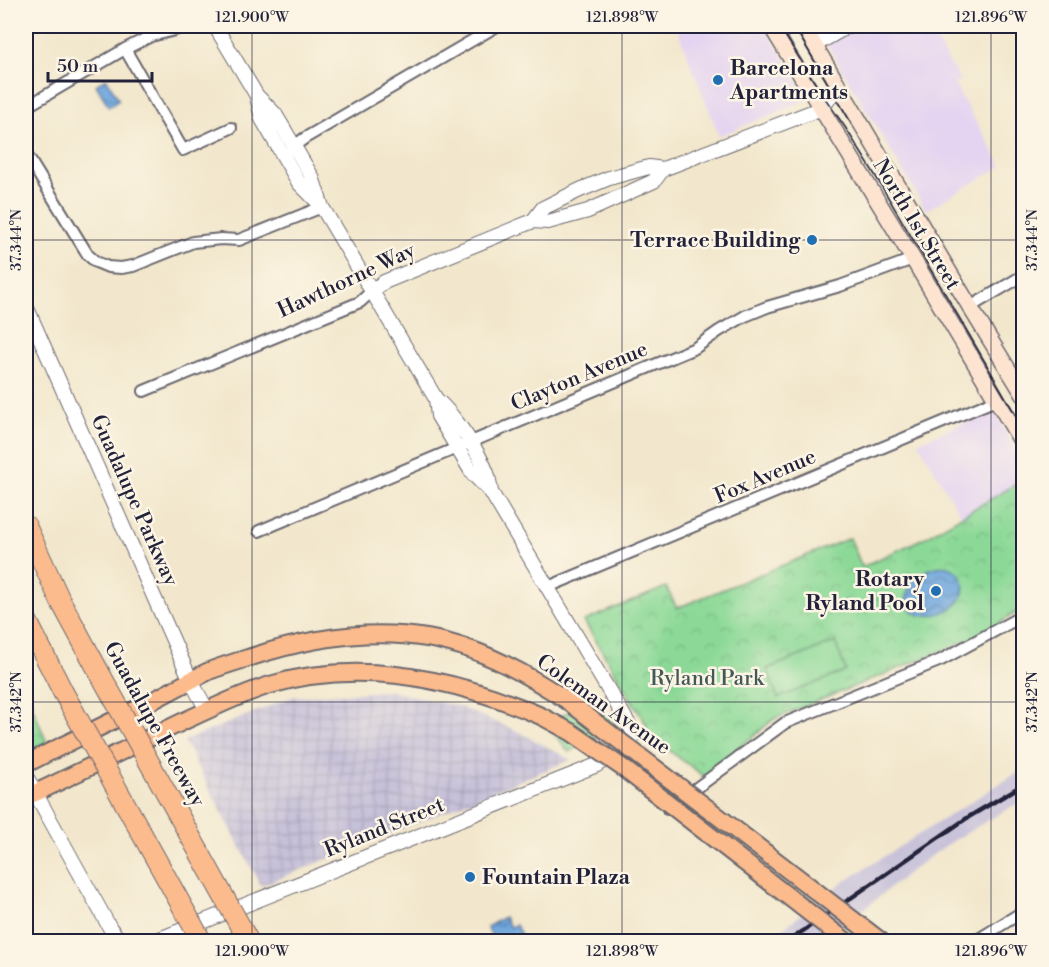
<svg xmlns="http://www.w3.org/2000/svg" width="1049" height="967" viewBox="0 0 1049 967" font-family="'Libre Bodoni',serif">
	<defs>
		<pattern id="industrial-grid" width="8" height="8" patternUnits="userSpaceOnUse" patternTransform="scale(1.5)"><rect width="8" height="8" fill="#c6c0d9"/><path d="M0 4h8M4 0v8" fill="none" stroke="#aaa5bb"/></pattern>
		<pattern id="park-crowns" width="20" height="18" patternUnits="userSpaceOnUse" patternTransform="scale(1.5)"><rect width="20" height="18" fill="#8cd997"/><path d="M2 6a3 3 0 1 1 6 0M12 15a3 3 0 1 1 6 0" fill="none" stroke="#78ba83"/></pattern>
		<pattern id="water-waves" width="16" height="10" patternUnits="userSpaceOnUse" patternTransform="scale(1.5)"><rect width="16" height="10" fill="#6ea6dd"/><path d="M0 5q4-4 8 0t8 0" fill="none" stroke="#5a87b4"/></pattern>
	</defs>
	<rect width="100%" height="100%" fill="#fcf5e5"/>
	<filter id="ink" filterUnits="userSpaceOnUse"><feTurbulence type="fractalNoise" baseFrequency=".0167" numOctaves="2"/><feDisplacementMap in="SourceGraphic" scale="12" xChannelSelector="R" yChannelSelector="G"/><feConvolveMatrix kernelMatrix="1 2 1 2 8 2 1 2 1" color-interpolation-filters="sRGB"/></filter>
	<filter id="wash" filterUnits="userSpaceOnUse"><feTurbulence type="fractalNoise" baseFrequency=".008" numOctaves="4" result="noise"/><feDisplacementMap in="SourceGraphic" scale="24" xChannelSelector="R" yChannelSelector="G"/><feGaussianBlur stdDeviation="1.35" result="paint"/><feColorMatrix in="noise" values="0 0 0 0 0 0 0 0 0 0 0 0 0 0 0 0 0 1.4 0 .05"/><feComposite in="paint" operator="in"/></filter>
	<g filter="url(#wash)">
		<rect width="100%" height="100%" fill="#f2e7cc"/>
		<!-- built -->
		<path fill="#e4d3f1" d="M 676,26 L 765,26 L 809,99 L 719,136 Z
			M 816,26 L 927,26 L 960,80 L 954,84 L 1002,166 L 926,210 Z
			M 995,410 L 1023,467 L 1023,480 L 962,517 L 918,442 Z"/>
		<!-- industrial -->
		<path fill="url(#industrial-grid)" d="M 390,691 L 458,706 L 519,732 L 571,760 L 261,886 L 184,741 L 292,697 Z"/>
		<!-- railway -->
		<path fill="#c6c0d9" d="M 1023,769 L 1023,800 L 948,844 L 912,870 L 825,941 L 765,942 L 842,883 Z"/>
		<!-- park -->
		<path fill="url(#park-crowns)" stroke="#577e69" stroke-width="1.5" d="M 1023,480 L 1023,609 L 976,637 L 774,719 L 705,777 L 647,734 L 646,724 L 584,621 L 666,587 L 677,608 L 850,538 L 862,567 L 926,537 Z
			M 26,690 L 47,743 L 26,752 Z
			M 589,696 L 616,726 L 569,752 L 548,726 Z"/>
		<!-- garden -->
		<path fill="#8cd997" stroke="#577e69" stroke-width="1.5" d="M 835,642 L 846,671 L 778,698 L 767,669 Z"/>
		<!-- water -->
		<path fill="url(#water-waves)" stroke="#48648c" stroke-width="1.5" d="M 106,78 L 119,100 L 109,107 L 96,85 Z
			M 943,566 C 947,567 952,568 956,571 C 966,579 966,595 957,604 C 947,613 926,620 914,612 C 908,608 906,602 907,596 C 909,577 926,568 943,566 Z
			M 504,917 L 510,927 L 516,925 L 521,935 L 515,938 L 517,941 L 487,941 L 493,938 L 487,927 Z"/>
	</g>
	<g filter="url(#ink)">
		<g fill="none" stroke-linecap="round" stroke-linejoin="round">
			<defs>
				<path id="minor" d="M 125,49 L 183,150 L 231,128
					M 26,107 L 125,49 L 151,36 L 175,30 L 186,26
					M 290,151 L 294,146 L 305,138 L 497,26
					M 26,154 L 88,255 L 96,262 L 108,267 L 121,268 L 133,266 L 193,242 L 221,239 L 239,240 L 322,207
					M 970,307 L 1024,275
					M 144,391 L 360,302 L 372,291
					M 259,531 L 695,348 L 719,331 L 745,316 L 767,307 L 840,286 L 913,259
					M 548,587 L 996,400
					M 668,809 L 785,723 L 941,660 L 1024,615
					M 974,942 L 1024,911"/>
				<path id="tertiary" d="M 215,26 L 257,96 L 275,114 L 284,129 L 312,177 L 322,207 L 436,399 C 454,415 478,450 487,473 C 489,479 490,486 491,492
					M 815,45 L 848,26
					M 257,97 L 262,119 L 299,183 L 319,203
					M 533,221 L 543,208 L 580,190 L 609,178 L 649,167 L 663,169 L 822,108 L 833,93 L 837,82
					M 372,291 L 384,282 L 533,221 L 548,222 L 588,211 L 654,181 L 663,169
					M 26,306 L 191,681 L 207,710
					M 26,776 L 110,928 L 117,937 L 123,942
					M 152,942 L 597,765 L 628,744 L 634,733 L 491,492 L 473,474 L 438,416 L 436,399"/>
				<path id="secondary" d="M 771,26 L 913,259 L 1024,446
					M 803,26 L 970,307 L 1024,395"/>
				<path id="primary" d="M 26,764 C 65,744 105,725 144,705 C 166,694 187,682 209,671 C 222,666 235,662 248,658 C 320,634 399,623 472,650 C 505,662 535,680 565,699
					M 26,797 C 45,789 64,779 83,770 C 116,754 149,738 182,722 C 211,709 240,694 270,685 C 362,658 456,679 541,716"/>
				<path id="motorway" d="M 26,526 L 60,600 L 99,672
					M 26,619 L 63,692"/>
			</defs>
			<!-- minor casing -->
			<use href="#minor" stroke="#6b676e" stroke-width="14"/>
			<!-- tertiary casing -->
			<use href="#tertiary" stroke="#6b676e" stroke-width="16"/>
			<!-- secondary casing -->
			<use href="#secondary" stroke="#6b676e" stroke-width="18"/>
			<!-- primary casing -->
			<use href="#primary" stroke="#6b676e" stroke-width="20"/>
			<!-- motorway casing -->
			<use href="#motorway" stroke="#6b676e" stroke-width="22"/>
			<!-- minor -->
			<use href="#minor" stroke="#fff" stroke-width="10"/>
			<!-- tertiary -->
			<use href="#tertiary" stroke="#fff" stroke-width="14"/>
			<!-- secondary -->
			<use href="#secondary" stroke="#fde4d1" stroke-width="15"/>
			<!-- primary -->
			<use href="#primary" stroke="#fbbb8d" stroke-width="16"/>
			<!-- motorway -->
			<use href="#motorway" stroke="#fbbb8d" stroke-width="20"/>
			<!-- tram -->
			<path stroke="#22223b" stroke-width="1.5" d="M 779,26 L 818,88 L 845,127 L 872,170 L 960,319 L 1024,429
				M 794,26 L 852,124"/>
			<!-- rail -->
			<path stroke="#22223b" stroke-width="4.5" d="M 787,942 L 967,818 L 1024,784"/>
			<defs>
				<path id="primary-bridge" d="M 565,699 L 882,942
					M 541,716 L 571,732 L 623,768 L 847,942"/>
				<path id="motorway-bridge" d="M 99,672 L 249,942
					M 63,692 L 202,942"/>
			</defs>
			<!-- primary-bridge casing -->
			<use href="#primary-bridge" stroke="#6b676e" stroke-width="20" stroke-linecap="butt"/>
			<!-- motorway-bridge casing -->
			<use href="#motorway-bridge" stroke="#6b676e" stroke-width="22" stroke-linecap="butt"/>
			<!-- primary-bridge -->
			<use href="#primary-bridge" stroke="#fbbb8d" stroke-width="16"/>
			<!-- motorway-bridge -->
			<use href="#motorway-bridge" stroke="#fbbb8d" stroke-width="20"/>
		</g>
	</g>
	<!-- ticks -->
	<path fill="none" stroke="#22223b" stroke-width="1.5" stroke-opacity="0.45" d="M 252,26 L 252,942M 622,26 L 622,942M 991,26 L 991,942M 26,240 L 1024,240M 26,702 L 1024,702"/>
	<!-- markers -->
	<g fill="#1f6fb2" stroke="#fcf5e5" stroke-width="2">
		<circle cx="718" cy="80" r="6"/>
		<circle cx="812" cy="240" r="6"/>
		<circle cx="936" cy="591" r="6"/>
		<circle cx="470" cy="877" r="6"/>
	</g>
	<g text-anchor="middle" stroke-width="5" stroke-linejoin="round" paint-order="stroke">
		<!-- poi labels -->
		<g font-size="21" font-weight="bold" fill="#22223b" stroke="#fcf5e5" text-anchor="start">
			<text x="730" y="75">Barcelona<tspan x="730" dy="24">Apartments</tspan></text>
			<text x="800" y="247" text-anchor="end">Terrace Building</text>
			<text x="924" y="586" text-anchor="end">Rotary<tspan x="924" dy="24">Ryland Pool</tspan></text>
			<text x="482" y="884">Fountain Plaza</text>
		</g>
		<!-- street labels -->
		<g font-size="21" fill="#22223b" stroke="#fcf5e5">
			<text transform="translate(917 224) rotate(59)" y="7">North 1st Street</text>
			<text transform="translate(346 280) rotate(-25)" y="7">Hawthorne Way</text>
			<text transform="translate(579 376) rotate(-23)" y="7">Clayton Avenue</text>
			<text transform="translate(765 476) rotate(-23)" y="7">Fox Avenue</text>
			<text transform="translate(135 500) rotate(66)" y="7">Guadalupe Parkway</text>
			<text transform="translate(604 704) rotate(35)" y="7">Coleman Avenue</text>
			<text transform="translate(155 724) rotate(61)" y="7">Guadalupe Freeway</text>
			<text transform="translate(384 827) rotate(-22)" y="7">Ryland Street</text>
		</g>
		<!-- park labels -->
		<g font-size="21" fill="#425957" stroke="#fcf5e5">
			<text x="707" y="685">Ryland Park</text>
		</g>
	</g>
	<!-- margin -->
	<rect width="1049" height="967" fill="none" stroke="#fcf5e5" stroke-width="66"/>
	<!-- scale -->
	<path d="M48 72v9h104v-9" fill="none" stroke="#22223b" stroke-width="3"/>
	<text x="57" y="72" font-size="18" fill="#22223b" stroke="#fcf5e5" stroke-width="4.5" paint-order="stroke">50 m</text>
	<rect x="33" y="33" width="983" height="901" fill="none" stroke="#22223b" stroke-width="2"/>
	<g font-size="15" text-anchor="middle" fill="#22223b">
		<text x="252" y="22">121.900°W</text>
		<text x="622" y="22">121.898°W</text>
		<text x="991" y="22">121.896°W</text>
		<text transform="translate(16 240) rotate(-90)" y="5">37.344°N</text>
		<text transform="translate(1032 240) rotate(-90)" y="5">37.344°N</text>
		<text transform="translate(16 702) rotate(-90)" y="5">37.342°N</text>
		<text transform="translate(1032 702) rotate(-90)" y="5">37.342°N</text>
		<text x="252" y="956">121.900°W</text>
		<text x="622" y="956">121.898°W</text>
		<text x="991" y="956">121.896°W</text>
	</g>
</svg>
